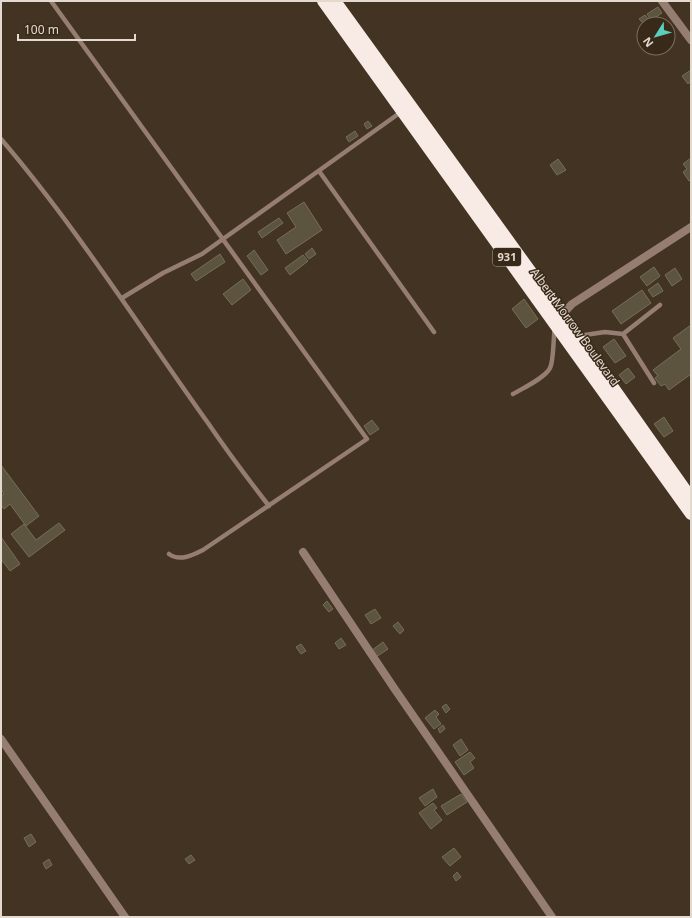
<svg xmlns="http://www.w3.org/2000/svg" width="692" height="918" viewBox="0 0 692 918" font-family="'Noto Sans',sans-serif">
	<rect width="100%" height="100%" fill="#423322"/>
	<!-- building -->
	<path fill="#5c543e" stroke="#766f57" d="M 658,7 L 662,13 L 651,20 L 647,14 Z
		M 645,15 L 649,20 L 644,24 L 639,19 Z
		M 657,19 L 661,24 L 650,24 Z
		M 671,36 L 674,40 L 668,45 L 668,38 Z
		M 691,70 L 691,81 L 688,84 L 682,76 Z
		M 368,121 L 372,126 L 367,129 L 364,124 Z
		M 355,131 L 358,136 L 349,142 L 346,137 Z
		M 691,158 L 691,180 L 689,181 L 683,172 L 687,169 L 683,164 Z
		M 558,159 L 566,170 L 557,175 L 550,165 Z
		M 304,202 L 322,230 L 286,254 L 277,240 L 296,227 L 287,213 Z
		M 279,218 L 283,223 L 262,238 L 258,232 Z
		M 312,248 L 316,254 L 309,259 L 305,254 Z
		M 254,250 L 268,270 L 261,275 L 247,256 Z
		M 220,254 L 225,262 L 196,281 L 191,274 Z
		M 303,255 L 308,261 L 290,275 L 285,268 Z
		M 654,267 L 660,276 L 647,286 L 640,277 Z
		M 675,268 L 682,279 L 672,286 L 665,275 Z
		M 243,279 L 251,290 L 232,305 L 223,294 Z
		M 658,283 L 663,291 L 653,297 L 648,290 Z
		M 642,290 L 651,303 L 621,324 L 612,311 Z
		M 524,299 L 538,319 L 526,328 L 512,309 Z
		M 691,325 L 691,374 L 669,390 L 665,384 L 661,386 L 655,378 L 658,376 L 653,370 L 681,349 L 673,338 Z
		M 614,339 L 626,356 L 615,363 L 603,347 Z
		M 628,368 L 635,377 L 626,384 L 619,375 Z
		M 664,417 L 673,431 L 664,437 L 654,424 Z
		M 372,420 L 379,429 L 370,435 L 364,426 Z
		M 1,465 L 39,516 L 26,526 L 10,504 L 4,509 L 1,505 L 1,496 L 4,494 L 1,489 Z
		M 59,523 L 65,530 L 29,557 L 11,534 L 24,524 L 36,540 Z
		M 1,537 L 20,564 L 10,571 L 1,559 Z
		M 327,601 L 333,609 L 329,612 L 323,605 Z
		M 375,609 L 381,618 L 371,624 L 365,615 Z
		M 398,622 L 404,630 L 400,634 L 393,626 Z
		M 341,638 L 346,645 L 339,649 L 335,643 Z
		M 383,642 L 388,649 L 376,657 L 371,651 Z
		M 301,644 L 306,651 L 301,654 L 296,647 Z
		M 446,704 L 450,709 L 446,713 L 442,707 Z
		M 435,710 L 439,714 L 436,717 L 441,724 L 434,729 L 425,718 Z
		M 443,725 L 445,729 L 440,733 L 438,729 Z
		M 461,739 L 468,750 L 460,756 L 453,745 Z
		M 470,752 L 475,758 L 470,762 L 474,768 L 464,775 L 455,762 Z
		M 433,789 L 437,797 L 425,806 L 419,798 Z
		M 461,794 L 467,802 L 447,815 L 441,806 Z
		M 433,803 L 437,808 L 434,810 L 442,820 L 431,829 L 419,813 Z
		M 31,834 L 36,842 L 29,847 L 24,838 Z
		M 454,848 L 461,857 L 450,866 L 442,857 Z
		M 191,855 L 195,860 L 189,864 L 185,859 Z
		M 49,859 L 52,865 L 46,869 L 43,863 Z
		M 457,872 L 461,877 L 456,881 L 453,876 Z"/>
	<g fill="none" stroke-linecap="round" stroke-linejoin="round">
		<!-- lane -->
		<path stroke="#967d71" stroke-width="4.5" d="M 51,1 L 367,439 L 203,550 C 193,555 180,562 169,554
			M 1,139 C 77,228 140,328 208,423 C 227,451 248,479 269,506
			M 319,171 L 434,332
			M 122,298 L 163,273 L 202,254 L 401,112
			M 623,334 L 654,383
			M 578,336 L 605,332 L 623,334 L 660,305
			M 513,394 C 523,388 545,378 550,368 C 554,360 553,338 555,327"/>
		<!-- street -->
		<path stroke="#967d71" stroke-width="8" d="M 662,1 L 691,40
			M 559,318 L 572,304 L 691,227
			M 303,552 L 394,688 L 552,917
			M 1,739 L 125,917"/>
		<!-- highway -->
		<path stroke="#f8ebe5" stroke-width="12" d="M 323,1 L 691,514
			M 335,1 L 562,315 L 691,498"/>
	</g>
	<g text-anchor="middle" stroke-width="3" stroke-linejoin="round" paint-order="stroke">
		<!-- shield labels -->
		<rect fill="#382918" stroke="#b0a498" stroke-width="1" x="493" y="248" width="28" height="18" rx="3"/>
		<g font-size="11" font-weight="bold" fill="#e3d9cf">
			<text x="507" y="261">931</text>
		</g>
		<!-- street labels -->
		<g font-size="12" fill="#e3d9cf" stroke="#382918">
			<text transform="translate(575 327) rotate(54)" y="4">Albert Morrow Boulevard</text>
		</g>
	</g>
	<!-- border -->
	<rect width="692" height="918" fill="none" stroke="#e3d9cf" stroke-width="4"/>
	<!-- north arrow -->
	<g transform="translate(656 36) rotate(233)"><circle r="19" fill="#382918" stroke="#7c6f61"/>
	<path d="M0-3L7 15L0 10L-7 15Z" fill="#5bcebc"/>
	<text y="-6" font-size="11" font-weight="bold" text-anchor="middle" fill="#e3d9cf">N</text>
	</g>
	<!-- scale -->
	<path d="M18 34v6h117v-6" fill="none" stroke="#e3d9cf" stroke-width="2"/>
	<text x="24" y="34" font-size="12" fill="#e3d9cf" stroke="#382918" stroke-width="3" paint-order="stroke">100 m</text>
</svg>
